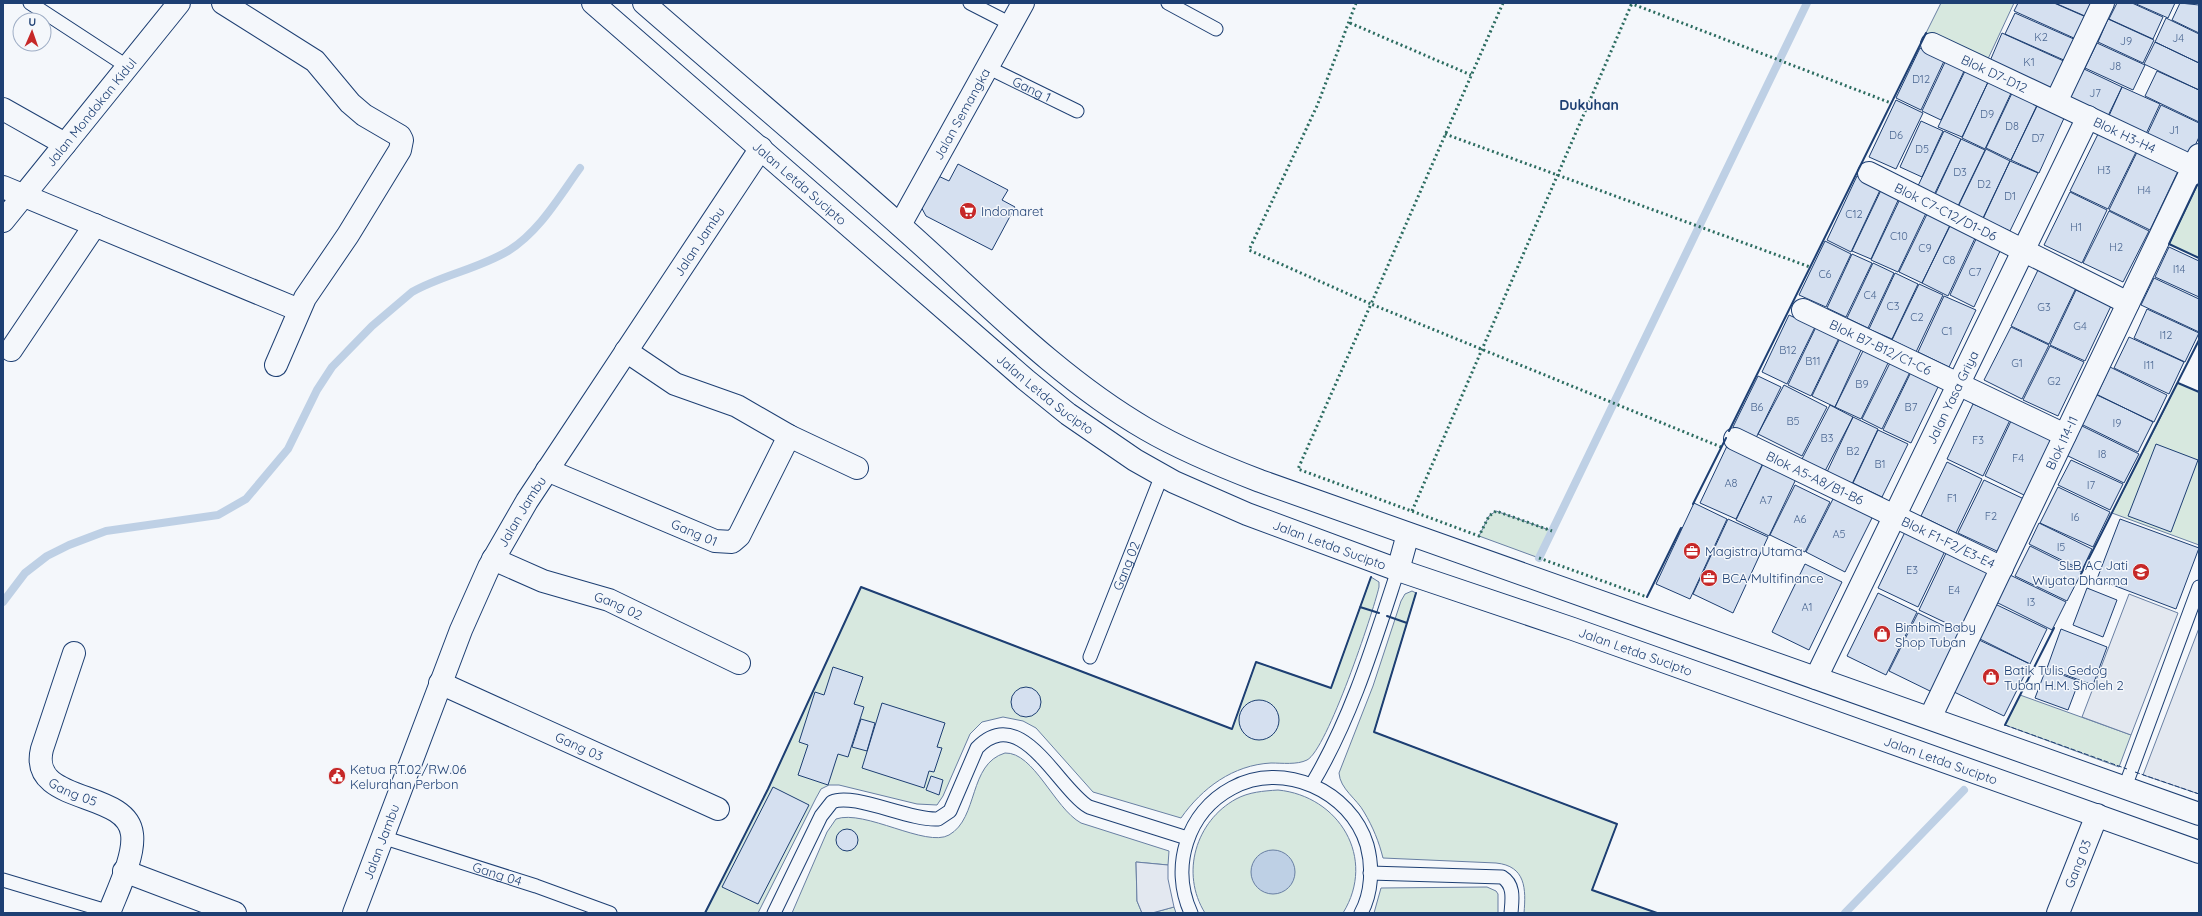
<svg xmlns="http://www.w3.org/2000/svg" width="2202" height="916" viewBox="0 0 2202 916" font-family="Quicksand,sans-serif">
	<rect width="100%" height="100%" fill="#f4f7fb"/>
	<!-- green -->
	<path fill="#d7e8df" stroke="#687fa3" d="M 1941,3 L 2014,3 L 1987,61 L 1926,33 Z
		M 2199,180 L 2199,258 L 2169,244 Z
		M 2178,383 L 2199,392 L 2199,545 L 2112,513 Z
		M 1496,511 L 1552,531 L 1539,558 L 1479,536 L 1489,516 Z
		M 1371,577 L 1379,582 L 1379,587 C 1373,613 1327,750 1307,760 C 1297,765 1282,763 1271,763 C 1233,765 1202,788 1181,818 L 1093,792 L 1036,728 L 1023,721 L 1003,717 L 982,722 L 970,734 L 943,796 L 937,805 L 917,804 L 839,785 L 829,785 L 821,789 L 816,798 L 758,913 L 705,913 L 768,789 L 861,587 L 1232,729 L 1256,662 L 1331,688 Z
		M 1412,591 L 1416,593 L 1374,732 L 1617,824 L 1592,890 L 1657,913 L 1524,913 C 1526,889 1526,866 1496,863 L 1383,858 C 1379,842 1373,827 1364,812 C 1357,799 1340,789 1339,773 L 1373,686 L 1401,601 L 1405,594 Z
		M 2020,695 L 2131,735 L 2119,767 L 2005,725 Z
		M 1005,753 C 1034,752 1054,808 1081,823 L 1169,851 L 1168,865 L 1136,862 L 1137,901 L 1142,913 L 792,913 L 827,832 L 836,819 C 865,809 926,848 949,835 C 979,818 968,764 1005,753 Z
		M 1278,790 C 1339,796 1377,858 1343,913 L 1205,913 C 1180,873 1196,821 1236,799 C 1249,792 1263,791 1278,790 Z
		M 1487,887 L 1496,891 L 1498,894 L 1498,913 L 1374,913 L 1381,888 Z
		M 1174,907 L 1176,913 L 1152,913 Z"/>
	<!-- parking -->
	<path fill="#e3e8f0" stroke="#687fa3" d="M 2129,594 L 2178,613 L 2131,735 L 2082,717 Z
		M 2199,628 L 2199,794 L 2143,775 Z
		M 1136,862 L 1168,865 L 1168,879 L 1174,907 L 1152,913 L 1142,913 L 1137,901 Z"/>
	<!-- water -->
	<path fill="#bed0e5" stroke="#687fa3" d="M1251 872a22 22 0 1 1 44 0a22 22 0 1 1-44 0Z"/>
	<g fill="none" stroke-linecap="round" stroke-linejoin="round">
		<!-- stream -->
		<path stroke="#bed0e5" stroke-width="8" d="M 1539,558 L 1807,3
			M 3,602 L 25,573 L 47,556 L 69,545 L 106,531 L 218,515 L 246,499 L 288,449 L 317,390 L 332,367 L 372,326 L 412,292 C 442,275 478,269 508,251 C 539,232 559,197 580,168
			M 1845,913 L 1964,790"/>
	</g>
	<!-- building -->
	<path fill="#d5e0f0" stroke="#1d3f73" d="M 2018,3 L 2054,3 L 2086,17 L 2076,39 L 2014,11 Z
		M 2055,3 L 2091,3 L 2085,16 Z
		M 2117,3 L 2132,3 L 2163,17 L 2153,39 L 2109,19 Z
		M 2134,3 L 2175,3 L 2168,18 Z
		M 2180,3 L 2199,5 L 2199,33 L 2172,20 Z
		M 2015,13 L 2076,40 L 2066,61 L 2005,34 Z
		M 2166,18 L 2199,34 L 2199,63 L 2155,42 Z
		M 2108,19 L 2154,40 L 2143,63 L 2098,42 Z
		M 2002,33 L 2068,63 L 2055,90 L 1990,61 Z
		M 2155,42 L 2199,63 L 2199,90 L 2144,64 Z
		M 2097,43 L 2145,65 L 2133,90 L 2085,68 Z
		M 1920,48 L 1945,59 L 1921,110 L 1896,98 Z
		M 1946,60 L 1965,69 L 1941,120 L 1922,111 Z
		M 1966,69 L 1989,80 L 1962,137 L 1938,127 Z
		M 2084,69 L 2122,87 L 2107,118 L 2069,100 Z
		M 2157,71 L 2199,90 L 2199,122 L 2145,96 Z
		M 1989,80 L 2012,91 L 1985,149 L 1962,138 Z
		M 2122,87 L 2160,104 L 2145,136 L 2108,118 Z
		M 2013,91 L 2038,103 L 2011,160 L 1986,148 Z
		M 1896,100 L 1923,113 L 1896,169 L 1869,157 Z
		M 2038,104 L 2065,116 L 2039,173 L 2011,160 Z
		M 2161,105 L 2199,123 L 2199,137 L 2190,157 L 2146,137 Z
		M 1921,121 L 1943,131 L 1922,177 L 1900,167 Z
		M 2100,130 L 2138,148 L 2108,209 L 2070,191 Z
		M 1944,131 L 1961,139 L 1934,195 L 1917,188 Z
		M 1961,139 L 1985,150 L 1958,206 L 1935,195 Z
		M 1986,149 L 2010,161 L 1983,218 L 1958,207 Z
		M 2138,150 L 2179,169 L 2150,230 L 2109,210 Z
		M 2010,161 L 2038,173 L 2010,231 L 1983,219 Z
		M 958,164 L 1008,190 L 1002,200 L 1015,207 L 992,250 L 926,216 L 919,203 L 934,174 L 949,181 Z
		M 1857,176 L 1881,188 L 1851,252 L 1827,240 Z
		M 1882,188 L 1900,196 L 1871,259 L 1852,251 Z
		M 2070,192 L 2107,210 L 2082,263 L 2044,245 Z
		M 1900,199 L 1927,211 L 1898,272 L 1871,260 Z
		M 2109,211 L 2149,231 L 2123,282 L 2083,263 Z
		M 1928,212 L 1951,223 L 1922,283 L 1899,272 Z
		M 1951,224 L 1976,236 L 1948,296 L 1922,283 Z
		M 1977,237 L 2001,249 L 1974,307 L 1950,295 Z
		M 1825,241 L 1851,254 L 1826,307 L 1799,295 Z
		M 2169,247 L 2199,261 L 2199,297 L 2155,277 Z
		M 1852,254 L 1872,263 L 1846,317 L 1827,308 Z
		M 1873,263 L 1894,273 L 1868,328 L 1847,318 Z
		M 2038,270 L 2076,288 L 2049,344 L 2011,326 Z
		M 1895,273 L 1918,284 L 1892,339 L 1869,329 Z
		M 2154,278 L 2199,299 L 2199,332 L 2141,305 Z
		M 1919,284 L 1943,295 L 1916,352 L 1892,340 Z
		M 2076,290 L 2111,306 L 2085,361 L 2050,345 Z
		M 1944,296 L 1976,310 L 1949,367 L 1918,352 Z
		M 2147,309 L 2199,333 L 2185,362 L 2134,338 Z
		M 1789,315 L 1815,327 L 1787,384 L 1762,372 Z
		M 1816,327 L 1839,338 L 1811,396 L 1788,385 Z
		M 2011,327 L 2049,345 L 2022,399 L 1984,380 Z
		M 2129,337 L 2184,362 L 2169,394 L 2114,368 Z
		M 1840,338 L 1862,348 L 1835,407 L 1812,396 Z
		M 2050,346 L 2084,362 L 2058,416 L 2023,400 Z
		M 1864,349 L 1889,361 L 1861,419 L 1835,407 Z
		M 1891,361 L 1911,370 L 1882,429 L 1862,419 Z
		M 2110,367 L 2167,395 L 2154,422 L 2097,395 Z
		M 1911,372 L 1939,385 L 1911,443 L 1883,430 Z
		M 1758,376 L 1781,387 L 1756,438 L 1733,427 Z
		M 1784,385 L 1827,407 L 1802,456 L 1758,434 Z
		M 2096,394 L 2153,422 L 2138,452 L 2081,424 Z
		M 1973,404 L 2010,420 L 1983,476 L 1947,459 Z
		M 1830,405 L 1853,417 L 1825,471 L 1802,459 Z
		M 1853,417 L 1878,429 L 1852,484 L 1827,472 Z
		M 2011,421 L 2051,440 L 2026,496 L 1985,476 Z
		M 2080,425 L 2139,454 L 2124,483 L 2066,455 Z
		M 1878,430 L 1908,444 L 1882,497 L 1853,483 Z
		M 2156,444 L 2198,460 L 2171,532 L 2128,516 Z
		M 1727,446 L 1763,463 L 1736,519 L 1700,503 Z
		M 2071,460 L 2123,484 L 2110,510 L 2058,485 Z
		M 1947,462 L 1982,479 L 1956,533 L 1921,516 Z
		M 1763,464 L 1796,479 L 1769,536 L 1736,520 Z
		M 1984,480 L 2024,499 L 1999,552 L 1958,533 Z
		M 1795,485 L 1830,502 L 1805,552 L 1770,535 Z
		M 2058,487 L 2110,512 L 2093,547 L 2040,523 Z
		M 1834,497 L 1873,516 L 1845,572 L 1806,552 Z
		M 1694,503 L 1727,519 L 1690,599 L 1656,584 Z
		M 1728,519 L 1768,537 L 1733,613 L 1693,594 Z
		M 2120,519 L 2199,548 L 2176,609 L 2097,579 Z
		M 2039,523 L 2092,549 L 2082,570 L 2029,544 Z
		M 1905,532 L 1945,551 L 1918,607 L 1878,588 Z
		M 2030,546 L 2082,572 L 2067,601 L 2015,576 Z
		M 1947,551 L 1990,571 L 1961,630 L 1919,610 Z
		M 1805,564 L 1842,582 L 1809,650 L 1772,632 Z
		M 2010,575 L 2066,602 L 2052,630 L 1996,602 Z
		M 2087,588 L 2117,600 L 2103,637 L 2073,625 Z
		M 1878,593 L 1917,612 L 1886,675 L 1847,656 Z
		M 1995,604 L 2047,629 L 2030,664 L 1978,638 Z
		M 1918,613 L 1960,634 L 1932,692 L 1889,671 Z
		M 2061,629 L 2107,647 L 2093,685 L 2047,668 Z
		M 1977,639 L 2030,664 L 2004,716 L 1952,691 Z
		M 833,667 L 863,677 L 854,704 L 864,707 L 848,757 L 838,754 L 828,785 L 798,775 L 808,745 L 799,742 L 815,692 L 824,695 Z
		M 2046,669 L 2079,681 L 2068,710 L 2035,698 Z
		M1011 702a15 15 0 1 1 30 0a15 15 0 1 1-30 0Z
		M1239 720a20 20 0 1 1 40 0a20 20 0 1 1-40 0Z
		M 882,703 L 945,723 L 937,747 L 942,748 L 934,772 L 929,771 L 924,788 L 862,768 Z
		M 861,719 L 875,723 L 867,751 L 852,747 Z
		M 931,776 L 943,780 L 939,795 L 926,790 Z
		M 773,787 L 809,805 L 758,904 L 722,887 Z
		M836 840a11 11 0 1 1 22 0a11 11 0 1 1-22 0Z"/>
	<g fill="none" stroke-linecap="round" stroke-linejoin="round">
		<defs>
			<g id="lane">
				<path d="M 30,3 L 128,67"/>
				<path d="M 970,3 L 1011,24"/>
				<path d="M 1168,3 L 1216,29"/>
				<path id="s1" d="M 987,67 L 1077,111"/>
				<path id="s2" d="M 1090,657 L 1162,475"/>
				<path d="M 1312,784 C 1352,717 1374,643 1398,570"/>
				<path d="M 2125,787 L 2199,587"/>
				<path id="s3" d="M 382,837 L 536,886 L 610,913"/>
				<path d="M 1370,873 L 1502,877 C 1515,885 1512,900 1511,913"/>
				<path d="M 3,880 L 110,912"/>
				<path d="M 774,913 L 821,816 L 832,802 C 853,792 910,821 938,819 L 950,811 L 977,748 C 1021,702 1058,789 1089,807 L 1187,838"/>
				<path d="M 1191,913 C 1170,867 1187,812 1232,788 C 1283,760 1351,791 1367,845 C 1373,867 1372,893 1361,913"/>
			</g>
			<g id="street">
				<path d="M 223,3 L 315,61 L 350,103 L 364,115 L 400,136 L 402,140 L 400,150 L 348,235 L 305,298 L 276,365"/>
				<path id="s4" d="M 1932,44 L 2193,167"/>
				<path d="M 2056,102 L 2103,3"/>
				<path d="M 3,109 L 65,144"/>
				<path id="s5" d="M 1869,173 L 2128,303"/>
				<path d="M 3,187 L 299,310"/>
				<path id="s6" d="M 900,225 L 1023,3"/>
				<path id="s7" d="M 1803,310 L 2065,435"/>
				<path d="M 11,350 L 95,225"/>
				<path d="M 626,351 L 675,384 L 737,406 L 789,436 L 857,468"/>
				<path id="s8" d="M 1735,439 L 2002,568"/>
				<path id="s9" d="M 547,470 L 715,541 L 732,542 L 739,536 L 789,436"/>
				<path id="s10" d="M 493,559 L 543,581 L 609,600 L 739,663"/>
				<path id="s11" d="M 74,653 L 42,749 C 28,805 127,789 132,834 C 135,856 117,892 109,913"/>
				<path id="s12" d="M 1816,678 L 2088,117"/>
				<path id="s13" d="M 440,683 L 718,809"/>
				<path id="s14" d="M 1930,718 L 2199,155"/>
				<path d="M 124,871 L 235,913"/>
				<path id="s15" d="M 354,913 L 461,630 L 489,567 L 527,501 L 761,148"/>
				<path id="s16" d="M 2058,913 L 2097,815"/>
			</g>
			<g id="secondary">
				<path id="s17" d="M 593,3 L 1026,380 L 1068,414 L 1135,460 L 1174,482 L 1247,514 L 1398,570 L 1573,629 L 2199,852"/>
				<path d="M 644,3 C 730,78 818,152 903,228 C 981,297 1055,376 1146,429 C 1182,450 1221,466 1260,481 L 2199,814"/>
				<path id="s18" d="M 3,221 L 179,3"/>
				<path d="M 1398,570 L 1408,534"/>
			</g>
		</defs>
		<!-- lane casing -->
		<use href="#lane" stroke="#1d3f73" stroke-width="15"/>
		<!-- street casing -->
		<use href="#street" stroke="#1d3f73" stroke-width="24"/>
		<!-- secondary casing -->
		<use href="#secondary" stroke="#1d3f73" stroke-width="24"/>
		<!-- lane -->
		<use href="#lane" stroke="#f4f7fb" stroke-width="13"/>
		<!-- street -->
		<use href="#street" stroke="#f4f7fb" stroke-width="22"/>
		<!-- secondary -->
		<use href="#secondary" stroke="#f4f7fb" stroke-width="22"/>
		<!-- hedge -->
		<path stroke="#2c6c60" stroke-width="3" stroke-dasharray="2 3" stroke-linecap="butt" d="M 1356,3 L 1317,106 L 1249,250 L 1371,304 L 1298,469 L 1479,536 L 1489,516 L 1496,511 L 1552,531
			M 1503,3 L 1371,304 L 1721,447
			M 1630,3 L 1891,103
			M 1350,23 L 1471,75
			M 1445,134 L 1810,267
			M 1412,511 L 1632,3
			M 1539,558 L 1647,597"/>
		<!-- fence -->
		<path stroke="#1d3f73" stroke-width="1" stroke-dasharray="5 2" stroke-linecap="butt" d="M 2005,725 L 2127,769
			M 2135,772 L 2199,794"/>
		<!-- wall -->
		<path stroke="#1d3f73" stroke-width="2" d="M 2197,185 L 2169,244 L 2199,258
			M 2178,383 L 2199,392
			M 1729,431 L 1926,33
			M 1693,504 L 1726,438
			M 2081,574 L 2199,340
			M 1416,593 L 1374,732 L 1617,824 L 1592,890 L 1657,913
			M 1647,597 L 1681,528
			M 1360,607 L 1379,613
			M 1387,616 L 1407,623
			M 2005,725 L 2054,628
			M 705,913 L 768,789 L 861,587 L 1232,729 L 1256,662 L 1331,688 L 1371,577"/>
	</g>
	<!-- icons -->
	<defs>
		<symbol id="supermarket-disc" viewBox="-11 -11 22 22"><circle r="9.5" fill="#c62828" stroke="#f4f7fb"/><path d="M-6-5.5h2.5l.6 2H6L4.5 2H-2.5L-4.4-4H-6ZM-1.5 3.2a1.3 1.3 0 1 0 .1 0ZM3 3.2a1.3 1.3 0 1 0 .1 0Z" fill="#fff"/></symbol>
		<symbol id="office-disc" viewBox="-11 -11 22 22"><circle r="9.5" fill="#c62828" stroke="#f4f7fb"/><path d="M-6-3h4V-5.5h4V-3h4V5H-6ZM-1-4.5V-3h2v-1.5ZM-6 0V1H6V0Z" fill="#fff"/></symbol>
		<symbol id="school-disc" viewBox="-11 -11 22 22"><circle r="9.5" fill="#c62828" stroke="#f4f7fb"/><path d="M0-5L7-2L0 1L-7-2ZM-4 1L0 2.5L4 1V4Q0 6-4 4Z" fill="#fff"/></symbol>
		<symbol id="shop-disc" viewBox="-11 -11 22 22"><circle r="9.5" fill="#c62828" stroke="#f4f7fb"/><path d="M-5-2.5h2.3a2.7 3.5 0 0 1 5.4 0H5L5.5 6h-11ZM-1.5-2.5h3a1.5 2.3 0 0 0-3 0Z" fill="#fff"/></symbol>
		<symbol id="civic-disc" viewBox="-11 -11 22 22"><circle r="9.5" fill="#c62828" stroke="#f4f7fb"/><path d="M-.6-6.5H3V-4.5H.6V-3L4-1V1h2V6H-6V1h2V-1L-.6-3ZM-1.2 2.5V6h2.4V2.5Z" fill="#fff"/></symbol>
	</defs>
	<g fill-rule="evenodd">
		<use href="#supermarket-disc" x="958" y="201" width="20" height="20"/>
		<use href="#office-disc" x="1682" y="541" width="20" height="20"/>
		<use href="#school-disc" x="2131" y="562" width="20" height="20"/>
		<use href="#office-disc" x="1699" y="568" width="20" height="20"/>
		<use href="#shop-disc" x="1872" y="624" width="20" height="20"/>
		<use href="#shop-disc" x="1981" y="667" width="20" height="20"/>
		<use href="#civic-disc" x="327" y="766" width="20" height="20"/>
	</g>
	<g text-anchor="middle" stroke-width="3" stroke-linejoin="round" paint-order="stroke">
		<!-- number labels -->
		<g font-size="11" fill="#4b6792">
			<text x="2041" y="41">K2</text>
			<text x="2178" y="42">J4</text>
			<text x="2126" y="45">J9</text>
			<text x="2029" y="66">K1</text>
			<text x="2115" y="70">J8</text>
			<text x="1921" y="83">D12</text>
			<text x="2095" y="97">J7</text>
			<text x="1987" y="118">D9</text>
			<text x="2012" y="130">D8</text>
			<text x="2174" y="134">J1</text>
			<text x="1896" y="139">D6</text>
			<text x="2038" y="142">D7</text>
			<text x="1922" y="153">D5</text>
			<text x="2104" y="174">H3</text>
			<text x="1960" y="176">D3</text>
			<text x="1984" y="188">D2</text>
			<text x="2144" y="194">H4</text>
			<text x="2010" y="200">D1</text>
			<text x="1854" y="218">C12</text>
			<text x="2076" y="231">H1</text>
			<text x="1899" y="240">C10</text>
			<text x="2116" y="251">H2</text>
			<text x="1925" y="252">C9</text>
			<text x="1949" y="264">C8</text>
			<text x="2179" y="273">I14</text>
			<text x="1975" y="276">C7</text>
			<text x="1825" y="278">C6</text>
			<text x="1870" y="299">C4</text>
			<text x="1893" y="310">C3</text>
			<text x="2044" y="311">G3</text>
			<text x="1917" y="321">C2</text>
			<text x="2080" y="330">G4</text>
			<text x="1947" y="335">C1</text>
			<text x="2166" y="339">I12</text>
			<text x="1788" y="354">B12</text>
			<text x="1813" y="365">B11</text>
			<text x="2017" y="367">G1</text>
			<text x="2149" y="369">I11</text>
			<text x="2054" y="385">G2</text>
			<text x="1862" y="388">B9</text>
			<text x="1757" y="411">B6</text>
			<text x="1911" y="411">B7</text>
			<text x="1793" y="425">B5</text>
			<text x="2117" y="427">I9</text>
			<text x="1827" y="442">B3</text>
			<text x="1978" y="444">F3</text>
			<text x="1853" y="455">B2</text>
			<text x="2102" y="458">I8</text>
			<text x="2018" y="462">F4</text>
			<text x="1880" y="468">B1</text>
			<text x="1731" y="487">A8</text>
			<text x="2091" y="489">I7</text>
			<text x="1952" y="502">F1</text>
			<text x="1766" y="504">A7</text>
			<text x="1991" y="520">F2</text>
			<text x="2075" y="521">I6</text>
			<text x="1800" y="523">A6</text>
			<text x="1839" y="538">A5</text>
			<text x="2061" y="551">I5</text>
			<text x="1912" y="574">E3</text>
			<text x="1954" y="594">E4</text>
			<text x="2031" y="606">I3</text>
			<text x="1807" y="611">A1</text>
		</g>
		<!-- street labels -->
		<g font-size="13" fill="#1d3f73" stroke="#f4f7fb">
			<text dy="5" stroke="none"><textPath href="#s4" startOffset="69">Blok D7-D12</textPath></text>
			<text dy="5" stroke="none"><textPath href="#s1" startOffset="50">Gang 1</textPath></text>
			<text dy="5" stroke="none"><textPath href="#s18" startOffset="140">Jalan Mondokan Kidul</textPath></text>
			<text dy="5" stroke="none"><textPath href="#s6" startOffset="127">Jalan Semangka</textPath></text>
			<text dy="5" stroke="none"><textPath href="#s4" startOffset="213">Blok H3-H4</textPath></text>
			<text dy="5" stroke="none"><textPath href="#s17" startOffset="274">Jalan Letda Sucipto</textPath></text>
			<text dy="5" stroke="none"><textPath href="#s5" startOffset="86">Blok C7-C12/D1-D6</textPath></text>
			<text dy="5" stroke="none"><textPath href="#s15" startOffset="759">Jalan Jambu</textPath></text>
			<text dy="5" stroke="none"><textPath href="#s7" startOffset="86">Blok B7-B12/C1-C6</textPath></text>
			<text dy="5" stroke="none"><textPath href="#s17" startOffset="598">Jalan Letda Sucipto</textPath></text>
			<text dy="5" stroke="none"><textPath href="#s12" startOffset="312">Jalan Yasa Griya</textPath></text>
			<text dy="5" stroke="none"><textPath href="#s14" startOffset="305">Blok I14-I1</textPath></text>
			<text dy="5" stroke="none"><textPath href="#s8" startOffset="89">Blok A5-A8/B1-B6</textPath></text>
			<text dy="5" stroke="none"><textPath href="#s15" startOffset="436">Jalan Jambu</textPath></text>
			<text dy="5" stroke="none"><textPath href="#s9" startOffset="160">Gang 01</textPath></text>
			<text dy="5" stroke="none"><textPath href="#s8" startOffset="237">Blok F1-F2/E3-E4</textPath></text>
			<text dy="5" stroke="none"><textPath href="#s17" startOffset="922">Jalan Letda Sucipto</textPath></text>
			<text dy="5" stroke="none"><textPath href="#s2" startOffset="98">Gang 02</textPath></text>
			<text dy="5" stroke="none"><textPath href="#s10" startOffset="134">Gang 02</textPath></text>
			<text dy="5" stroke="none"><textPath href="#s17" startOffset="1246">Jalan Letda Sucipto</textPath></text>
			<text dy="5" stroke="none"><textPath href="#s13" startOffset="153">Gang 03</textPath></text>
			<text dy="5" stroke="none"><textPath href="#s17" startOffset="1570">Jalan Letda Sucipto</textPath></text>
			<text dy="5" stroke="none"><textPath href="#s11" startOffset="161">Gang 05</textPath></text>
			<text dy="5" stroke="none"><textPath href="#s15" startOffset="76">Jalan Jambu</textPath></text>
			<text dy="5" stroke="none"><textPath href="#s16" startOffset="53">Gang 03</textPath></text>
			<text dy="5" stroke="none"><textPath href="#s3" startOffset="121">Gang 04</textPath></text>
		</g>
		<!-- poi labels -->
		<g font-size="13" fill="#1d3f73" stroke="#f4f7fb" text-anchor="start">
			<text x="981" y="216">Indomaret</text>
			<text x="1705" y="556">Magistra Utama</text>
			<text x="2128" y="570" text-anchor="end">SLB AC Jati<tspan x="2128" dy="15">Wiyata Dharma</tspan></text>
			<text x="1722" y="583">BCA Multifinance</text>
			<text x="1895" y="632">Bimbim Baby<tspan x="1895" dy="15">Shop Tuban</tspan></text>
			<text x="2004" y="675">Batik Tulis Gedog<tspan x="2004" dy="15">Tuban H.M. Sholeh 2</tspan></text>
			<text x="350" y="774">Ketua RT.02/RW.06<tspan x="350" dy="15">Kelurahan Perbon</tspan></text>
		</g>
		<!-- neighbourhood labels -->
		<g font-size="14" font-weight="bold" fill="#1d3f73" stroke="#f4f7fb">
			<text x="1589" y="110">Dukuhan</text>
		</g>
	</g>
	<!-- border -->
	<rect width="2202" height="916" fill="none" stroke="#1d3f73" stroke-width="8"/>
	<!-- north arrow -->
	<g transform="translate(32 32) rotate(2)"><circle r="19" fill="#f4f7fb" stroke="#9eadc5"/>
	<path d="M0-3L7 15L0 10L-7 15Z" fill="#c62828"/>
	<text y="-6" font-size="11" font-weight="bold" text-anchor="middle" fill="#1d3f73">U</text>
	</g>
</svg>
